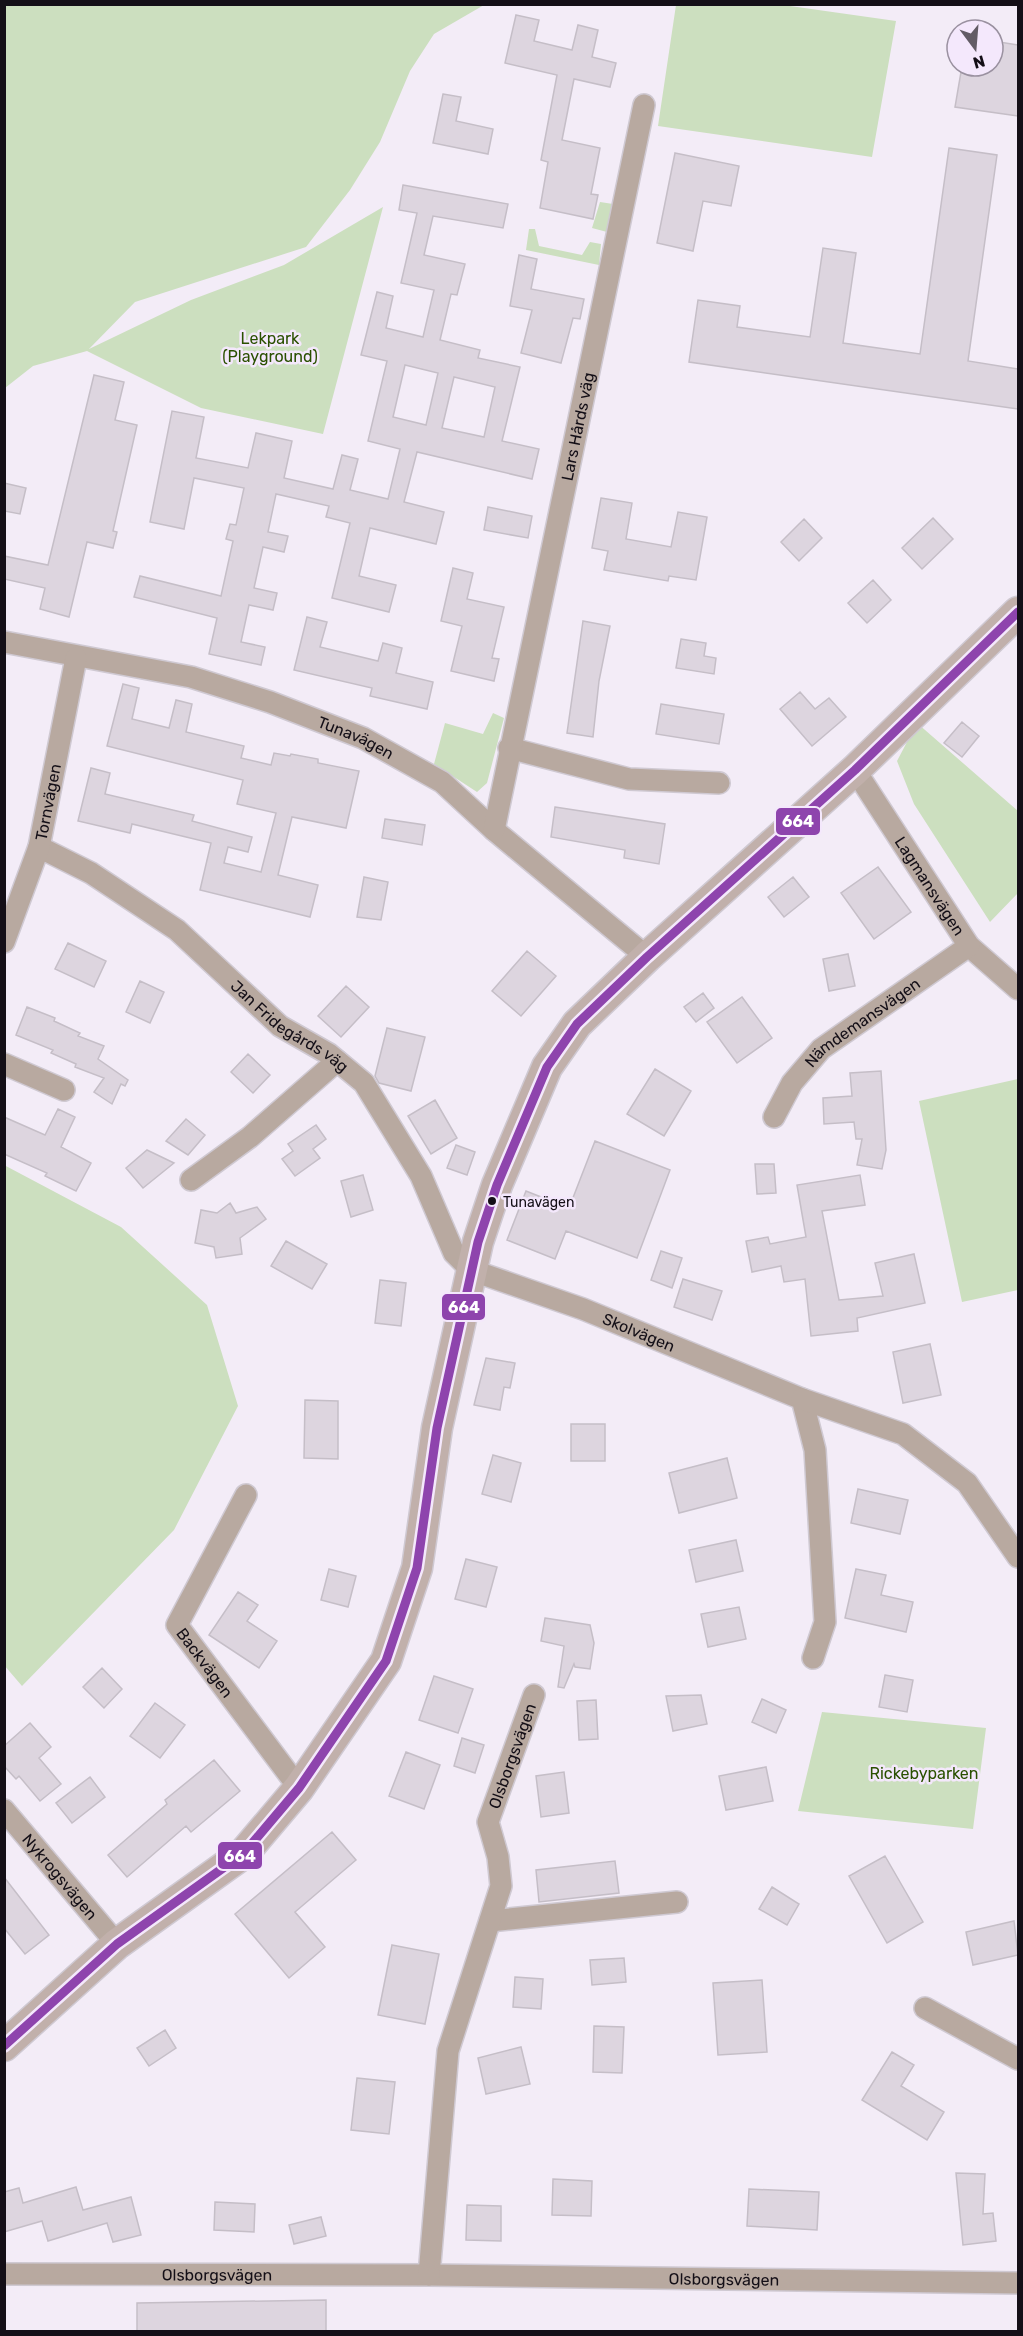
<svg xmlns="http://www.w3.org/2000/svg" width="1023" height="2336" viewBox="0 0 1023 2336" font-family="Rubik,sans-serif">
	<rect width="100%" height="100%" fill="#f3ecf7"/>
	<!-- green -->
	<path fill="#ccdfbf" d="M 5,4 L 484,5 L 434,34 L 410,71 L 380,142 L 350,190 L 306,247 L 135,302 L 89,349 L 191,300 L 284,265 L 383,207 L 323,434 L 201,408 L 87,351 L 33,366 L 5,388 Z
		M 676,5 L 783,5 L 896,21 L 872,157 L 658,126 Z
		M 600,202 L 613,204 L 607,232 L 592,228 Z
		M 529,229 L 535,229 L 539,246 L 582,255 L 590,242 L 601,244 L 599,265 L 526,250 Z
		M 493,713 L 504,718 L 487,783 L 477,792 L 434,764 L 445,723 L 483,734 Z
		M 917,723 L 1018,811 L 1018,893 L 990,922 L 914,804 L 897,761 Z
		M 1018,1079 L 1018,1290 L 962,1302 L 919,1101 Z
		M 4,1165 L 121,1227 L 207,1305 L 238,1406 L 174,1530 L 22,1686 L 4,1665 Z
		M 822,1712 L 986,1728 L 973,1829 L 798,1811 Z"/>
	<!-- building -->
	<path fill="#ddd5df" stroke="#c5bec7" stroke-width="1.5" fill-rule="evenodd" d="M 516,15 L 539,20 L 534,41 L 572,50 L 578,25 L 598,30 L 592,57 L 616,63 L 610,87 L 574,79 L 562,140 L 600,148 L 591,194 L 598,195 L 593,219 L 540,208 L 548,162 L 541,160 L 557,75 L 505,63 Z
		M 993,41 L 1018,45 L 1018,116 L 955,107 L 962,66 L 993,66 Z
		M 443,94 L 461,97 L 456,121 L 493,129 L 488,154 L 433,143 Z
		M 949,148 L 997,155 L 968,361 L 1018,369 L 1018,409 L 689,362 L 698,300 L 740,306 L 737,327 L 810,337 L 823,248 L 856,253 L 843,343 L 920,354 Z
		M 675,153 L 739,166 L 731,206 L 703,201 L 693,251 L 657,243 Z
		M 403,185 L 508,204 L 503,228 L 433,216 L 424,255 L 465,264 L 457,295 L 451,294 L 440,340 L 480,350 L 478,358 L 520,367 L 502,441 L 539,449 L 532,479 L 417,452 L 404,502 L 444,512 L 436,544 L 370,528 L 359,576 L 396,585 L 389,612 L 332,598 L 350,523 L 326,517 L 329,506 L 276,494 L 268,532 L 288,536 L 284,552 L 263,547 L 254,588 L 277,593 L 273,610 L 249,605 L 241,642 L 265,647 L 261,665 L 209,654 L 217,618 L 134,597 L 140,576 L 221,596 L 233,541 L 226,539 L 230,524 L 236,525 L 244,488 L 194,478 L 184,529 L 150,522 L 172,411 L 204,417 L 196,458 L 248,468 L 256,433 L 292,441 L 284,478 L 333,489 L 342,455 L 358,459 L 350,490 L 388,499 L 400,449 L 368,441 L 387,361 L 361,355 L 377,292 L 393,296 L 386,328 L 423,337 L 434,290 L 401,283 L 417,213 L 399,210 ZM 405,365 L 438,373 L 426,425 L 393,417 ZM 454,377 L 495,387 L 484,437 L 442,428 Z
		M 519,255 L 537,259 L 531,289 L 584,299 L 580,319 L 573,318 L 561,363 L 521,353 L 532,310 L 510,306 Z
		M 94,375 L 124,382 L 115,420 L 137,425 L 113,531 L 117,532 L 113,548 L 87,542 L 69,617 L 40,609 L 45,588 L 4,579 L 4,556 L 48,565 Z
		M 4,483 L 26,488 L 20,514 L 4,511 Z
		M 601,498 L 632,503 L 626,539 L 671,547 L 678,512 L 707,517 L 696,580 L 669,576 L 668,581 L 604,570 L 608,551 L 592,548 Z
		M 488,507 L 532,516 L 528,538 L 484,530 Z
		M 933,518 L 953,539 L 922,569 L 902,548 Z
		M 804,519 L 822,538 L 799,561 L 781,542 Z
		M 453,568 L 473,573 L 467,599 L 504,607 L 492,658 L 499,659 L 494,681 L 451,671 L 462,626 L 441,621 Z
		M 873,580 L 891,600 L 867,623 L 848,603 Z
		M 307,617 L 327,622 L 320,647 L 378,661 L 383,643 L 402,648 L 396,673 L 433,682 L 427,709 L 370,696 L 372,688 L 294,670 Z
		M 583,621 L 610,626 L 599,681 L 593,737 L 567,733 Z
		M 681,639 L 706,643 L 704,656 L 716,658 L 714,674 L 676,668 Z
		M 123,684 L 139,688 L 132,719 L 169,728 L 176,700 L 192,704 L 186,732 L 244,746 L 241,758 L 271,765 L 274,753 L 290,756 L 291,754 L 318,759 L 318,763 L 359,771 L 346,828 L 292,817 L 278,875 L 318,885 L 310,917 L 200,890 L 211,843 L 132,824 L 130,833 L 78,821 L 91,768 L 110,773 L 105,794 L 194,815 L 192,821 L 252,837 L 248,852 L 228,847 L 224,863 L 261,872 L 276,813 L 237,804 L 243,780 L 107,746 Z
		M 800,692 L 815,709 L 829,698 L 846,717 L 812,746 L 780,709 Z
		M 661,704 L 724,714 L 719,744 L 656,734 Z
		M 962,722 L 979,736 L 962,757 L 944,743 Z
		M 555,807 L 665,824 L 659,864 L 624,858 L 625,850 L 551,837 Z
		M 385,819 L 425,825 L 422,845 L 382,838 Z
		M 878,867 L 911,912 L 874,939 L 841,893 Z
		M 364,877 L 388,882 L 381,920 L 357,917 Z
		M 793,877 L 809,897 L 784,917 L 768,897 Z
		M 68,943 L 106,961 L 94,987 L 55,969 Z
		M 527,951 L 556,976 L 521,1016 L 492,991 Z
		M 848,954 L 855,986 L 829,991 L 823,959 Z
		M 140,981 L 164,992 L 150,1023 L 126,1012 Z
		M 346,986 L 369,1007 L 341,1037 L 318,1016 Z
		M 703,993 L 714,1008 L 696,1022 L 684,1007 Z
		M 742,997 L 772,1038 L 737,1063 L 707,1022 Z
		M 27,1007 L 55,1018 L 54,1021 L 80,1033 L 78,1036 L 104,1046 L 98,1059 L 128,1080 L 125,1086 L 121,1084 L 112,1104 L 94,1092 L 104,1078 L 75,1067 L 76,1064 L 51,1053 L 53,1050 L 16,1035 Z
		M 387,1028 L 425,1037 L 411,1091 L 379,1083 L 375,1076 Z
		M 248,1054 L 270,1075 L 253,1093 L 231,1072 Z
		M 655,1069 L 691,1091 L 664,1136 L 627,1114 Z
		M 881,1071 L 886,1150 L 882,1169 L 857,1165 L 862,1139 L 856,1139 L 854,1122 L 824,1124 L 823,1098 L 852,1096 L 850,1073 Z
		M 435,1100 L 457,1138 L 431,1154 L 408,1116 Z
		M 58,1109 L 75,1117 L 61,1147 L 91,1163 L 76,1191 L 45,1176 L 47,1173 L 4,1154 L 4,1117 L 45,1135 Z
		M 186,1119 L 205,1135 L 188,1155 L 166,1141 Z
		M 316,1125 L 326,1139 L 313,1149 L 320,1158 L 295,1176 L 282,1159 L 293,1151 L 288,1144 Z
		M 595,1141 L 670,1170 L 637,1258 L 566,1231 L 555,1259 L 507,1240 L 526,1191 L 569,1208 Z
		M 456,1145 L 475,1152 L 467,1175 L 447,1168 Z
		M 147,1150 L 174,1163 L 143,1188 L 126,1168 Z
		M 755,1164 L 774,1164 L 776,1193 L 757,1194 Z
		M 363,1175 L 373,1210 L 351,1217 L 341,1181 Z
		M 860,1175 L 865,1205 L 822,1211 L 839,1300 L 883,1296 L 875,1263 L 914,1254 L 925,1303 L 857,1318 L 858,1331 L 811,1336 L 805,1279 L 784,1282 L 781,1266 L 752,1272 L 746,1241 L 768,1237 L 770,1244 L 806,1237 L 797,1185 Z
		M 230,1203 L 236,1213 L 257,1207 L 266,1219 L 240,1238 L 242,1254 L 216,1258 L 214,1247 L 195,1243 L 201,1210 L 217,1213 Z
		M 286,1241 L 327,1264 L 312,1289 L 271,1266 Z
		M 661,1251 L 682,1258 L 672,1288 L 651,1280 Z
		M 683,1279 L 722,1291 L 712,1320 L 674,1307 Z
		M 380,1280 L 406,1283 L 401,1326 L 375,1323 Z
		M 930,1344 L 941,1395 L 903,1403 L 893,1352 Z
		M 486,1358 L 515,1363 L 510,1388 L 504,1387 L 500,1410 L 474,1405 Z
		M 305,1400 L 338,1401 L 338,1459 L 304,1458 Z
		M 571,1424 L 605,1424 L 605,1461 L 571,1461 Z
		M 493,1455 L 521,1463 L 511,1502 L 482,1494 Z
		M 727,1458 L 737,1498 L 679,1513 L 669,1473 Z
		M 858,1489 L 908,1500 L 900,1534 L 851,1523 Z
		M 736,1540 L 743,1571 L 696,1582 L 689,1550 Z
		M 466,1559 L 497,1567 L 486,1607 L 455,1599 Z
		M 329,1569 L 356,1576 L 348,1607 L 321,1600 Z
		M 856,1569 L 886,1575 L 881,1595 L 913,1602 L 906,1632 L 845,1618 Z
		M 238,1592 L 258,1605 L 247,1621 L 277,1641 L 259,1668 L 209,1635 Z
		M 739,1607 L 746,1639 L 708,1647 L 701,1614 Z
		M 545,1618 L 590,1625 L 594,1643 L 590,1669 L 575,1667 L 574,1664 L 564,1688 L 558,1687 L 564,1646 L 541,1641 Z
		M 102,1668 L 122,1689 L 104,1708 L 83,1687 Z
		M 885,1675 L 913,1680 L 907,1712 L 879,1707 Z
		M 434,1676 L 473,1689 L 458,1733 L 419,1720 Z
		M 701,1695 L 707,1724 L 673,1731 L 666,1696 Z
		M 762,1699 L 786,1710 L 776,1733 L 752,1722 Z
		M 596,1700 L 598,1739 L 579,1740 L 577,1701 Z
		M 155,1703 L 185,1725 L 160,1758 L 130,1736 Z
		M 30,1723 L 51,1747 L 39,1758 L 61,1784 L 40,1801 L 19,1776 L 16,1779 L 4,1766 L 4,1746 Z
		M 462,1738 L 484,1745 L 475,1773 L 454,1766 Z
		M 406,1752 L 440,1765 L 424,1809 L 389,1796 Z
		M 214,1760 L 240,1791 L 191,1832 L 186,1826 L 127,1877 L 108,1855 L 167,1804 L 165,1800 Z
		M 766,1767 L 773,1801 L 726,1810 L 719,1776 Z
		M 564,1772 L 569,1813 L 541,1817 L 536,1776 Z
		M 90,1777 L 105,1797 L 72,1823 L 56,1803 Z
		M 332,1832 L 356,1860 L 295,1912 L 325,1947 L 289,1978 L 235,1914 Z
		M 885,1856 L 923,1922 L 887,1943 L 849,1876 Z
		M 615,1861 L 619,1893 L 539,1902 L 536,1870 Z
		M 4,1877 L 49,1935 L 25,1954 L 4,1928 Z
		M 772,1887 L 799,1904 L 787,1925 L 759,1909 Z
		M 1014,1921 L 1018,1955 L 973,1965 L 966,1932 Z
		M 392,1945 L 439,1954 L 425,2024 L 378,2015 Z
		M 624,1958 L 626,1982 L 592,1985 L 590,1960 Z
		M 515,1977 L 543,1979 L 541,2009 L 513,2007 Z
		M 762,1980 L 767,2052 L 718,2055 L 713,1983 Z
		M 594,2026 L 624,2027 L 622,2073 L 593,2072 Z
		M 165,2030 L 176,2048 L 149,2066 L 137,2048 Z
		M 521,2047 L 530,2084 L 486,2094 L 478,2058 Z
		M 892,2052 L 914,2065 L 901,2086 L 944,2112 L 927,2140 L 862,2100 Z
		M 357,2078 L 395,2082 L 389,2134 L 351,2130 Z
		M 956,2173 L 985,2174 L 983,2214 L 993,2213 L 996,2241 L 963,2245 Z
		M 553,2179 L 592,2181 L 591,2216 L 552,2215 Z
		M 76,2187 L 83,2210 L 131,2197 L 141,2235 L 113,2242 L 107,2223 L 48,2241 L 42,2221 L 4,2232 L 4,2192 L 19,2188 L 23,2203 Z
		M 749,2189 L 819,2192 L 817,2230 L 747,2226 Z
		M 215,2202 L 255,2204 L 254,2232 L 214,2230 Z
		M 467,2205 L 501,2206 L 501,2241 L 466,2240 Z
		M 321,2217 L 326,2236 L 294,2244 L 289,2225 Z
		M 326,2300 L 326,2331 L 137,2331 L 137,2303 Z"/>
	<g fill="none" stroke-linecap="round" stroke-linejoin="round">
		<defs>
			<g id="street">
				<path id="s1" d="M 4,642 L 191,677 L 270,702 L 363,738 L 442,782 L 494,830 L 647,957"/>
				<path d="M 509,748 L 629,779 L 719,783"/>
				<path id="s2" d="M 855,770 L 969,946 L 1018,989"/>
				<path id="s3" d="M 494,830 L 644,105"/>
				<path id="s4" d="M 39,847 L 91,873 L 177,930 L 280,1026 L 329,1054 L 364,1083 L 421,1176 L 454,1253 L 471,1270 L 583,1309 L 802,1399 L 815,1450 L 825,1622 L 813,1658"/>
				<path id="s5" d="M 4,942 L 39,847 L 76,658"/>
				<path d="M 4,1064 L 64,1090"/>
				<path id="s6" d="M 774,1117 L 792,1083 L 821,1049 L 969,946"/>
				<path d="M 191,1180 L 250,1137 L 337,1061"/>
				<path d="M 802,1399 L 903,1434 L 967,1483 L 1018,1557"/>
				<path id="s7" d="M 246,1495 L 177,1625 L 299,1788"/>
				<path id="s8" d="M 4,1810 L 117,1944"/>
				<path d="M 490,1921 L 677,1902"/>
				<path d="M 925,2008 L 1018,2059"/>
				<path id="s9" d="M 4,2274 L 429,2275 L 1018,2283"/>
				<path id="s10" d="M 429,2275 L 448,2051 L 501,1886 L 498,1857 L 488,1822 L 534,1695"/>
			</g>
			<path id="secondary" d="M 4,2046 L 117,1944 L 244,1853 L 299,1788 L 386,1661 L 417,1568 L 437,1428 L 478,1242 L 497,1185 L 547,1067 L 577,1024 L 647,957 L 855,770 L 1018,612"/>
		</defs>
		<!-- street casing -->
		<use href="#street" stroke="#cfc9d2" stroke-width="24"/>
		<!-- secondary casing -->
		<use href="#secondary" stroke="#cfc9d2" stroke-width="33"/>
		<!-- street -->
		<use href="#street" stroke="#b8a9a0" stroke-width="21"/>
		<!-- secondary -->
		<use href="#secondary" stroke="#c1b0ab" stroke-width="30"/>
		<defs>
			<path id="bus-1" d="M 4,2046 L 117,1944 L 244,1853 L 299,1788 L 386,1661 L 417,1568 L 437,1428 L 478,1242 L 497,1185 L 547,1067 L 577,1024 L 647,957 L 855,770 L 1018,612"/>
		</defs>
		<!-- bus-1 casing -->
		<use href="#bus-1" stroke="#f4e8fc" stroke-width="14"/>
		<!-- bus-1 -->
		<use href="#bus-1" stroke="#8e44ad" stroke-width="9"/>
	</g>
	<!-- markers -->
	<circle fill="#140f17" stroke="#f4e8fc" stroke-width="2" cx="492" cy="1201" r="5"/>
	<g text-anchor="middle" stroke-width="5" stroke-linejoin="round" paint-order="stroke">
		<!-- bus labels -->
		<g font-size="14" fill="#140f17" stroke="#f4e8fc" text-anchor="start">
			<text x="503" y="1207">Tunavägen</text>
		</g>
		<!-- park labels -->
		<g font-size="16" fill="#2a5000" stroke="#f4e8fc">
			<text x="270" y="344">Lekpark<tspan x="270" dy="18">(Playground)</tspan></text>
			<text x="924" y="1779">Rickebyparken</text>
		</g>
		<!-- street labels -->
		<g font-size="16" fill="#140f17" stroke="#f4e8fc">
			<text dy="6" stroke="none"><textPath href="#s3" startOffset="412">Lars Hårds väg</textPath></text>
			<text dy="6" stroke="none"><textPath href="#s1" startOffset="366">Tunavägen</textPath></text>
			<text dy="6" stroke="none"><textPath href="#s5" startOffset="147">Tornvägen</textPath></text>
			<text dy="6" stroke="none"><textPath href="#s2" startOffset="138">Lagmansvägen</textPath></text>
			<text dy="6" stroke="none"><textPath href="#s6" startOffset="132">Nämdemansvägen</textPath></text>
			<text dy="6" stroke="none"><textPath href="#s4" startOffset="310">Jan Fridegårds väg</textPath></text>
			<text dy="6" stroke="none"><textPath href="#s4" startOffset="800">Skolvägen</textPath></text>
			<text dy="6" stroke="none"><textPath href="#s7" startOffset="194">Backvägen</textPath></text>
			<text dy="6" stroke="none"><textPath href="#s10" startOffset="534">Olsborgsvägen</textPath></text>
			<text dy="6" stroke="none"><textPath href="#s8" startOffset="87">Nykrogsvägen</textPath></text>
			<text dy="6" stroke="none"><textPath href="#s9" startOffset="213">Olsborgsvägen</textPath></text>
			<text dy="6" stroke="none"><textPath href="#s9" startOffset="720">Olsborgsvägen</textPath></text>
		</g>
	</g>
	<g stroke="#f4e8fc" stroke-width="2">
		<rect x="775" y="807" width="46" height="29" rx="6" fill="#8e44ad"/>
		<rect x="441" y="1293" width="45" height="28" rx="6" fill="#8e44ad"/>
		<rect x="217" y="1841" width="46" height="29" rx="6" fill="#8e44ad"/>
	</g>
	<g font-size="16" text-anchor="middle" font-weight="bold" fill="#fff">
		<text x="798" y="827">664</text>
		<text x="464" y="1313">664</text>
		<text x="240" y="1862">664</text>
	</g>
	<!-- border -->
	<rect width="1023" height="2336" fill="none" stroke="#140f17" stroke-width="12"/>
	<!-- north arrow -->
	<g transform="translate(975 48) rotate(164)"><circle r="28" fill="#f4e8fc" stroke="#9a91a0" stroke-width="1.5"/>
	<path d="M0-4.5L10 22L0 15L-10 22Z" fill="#625c65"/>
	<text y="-9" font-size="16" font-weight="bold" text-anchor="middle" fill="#140f17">N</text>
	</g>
</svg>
